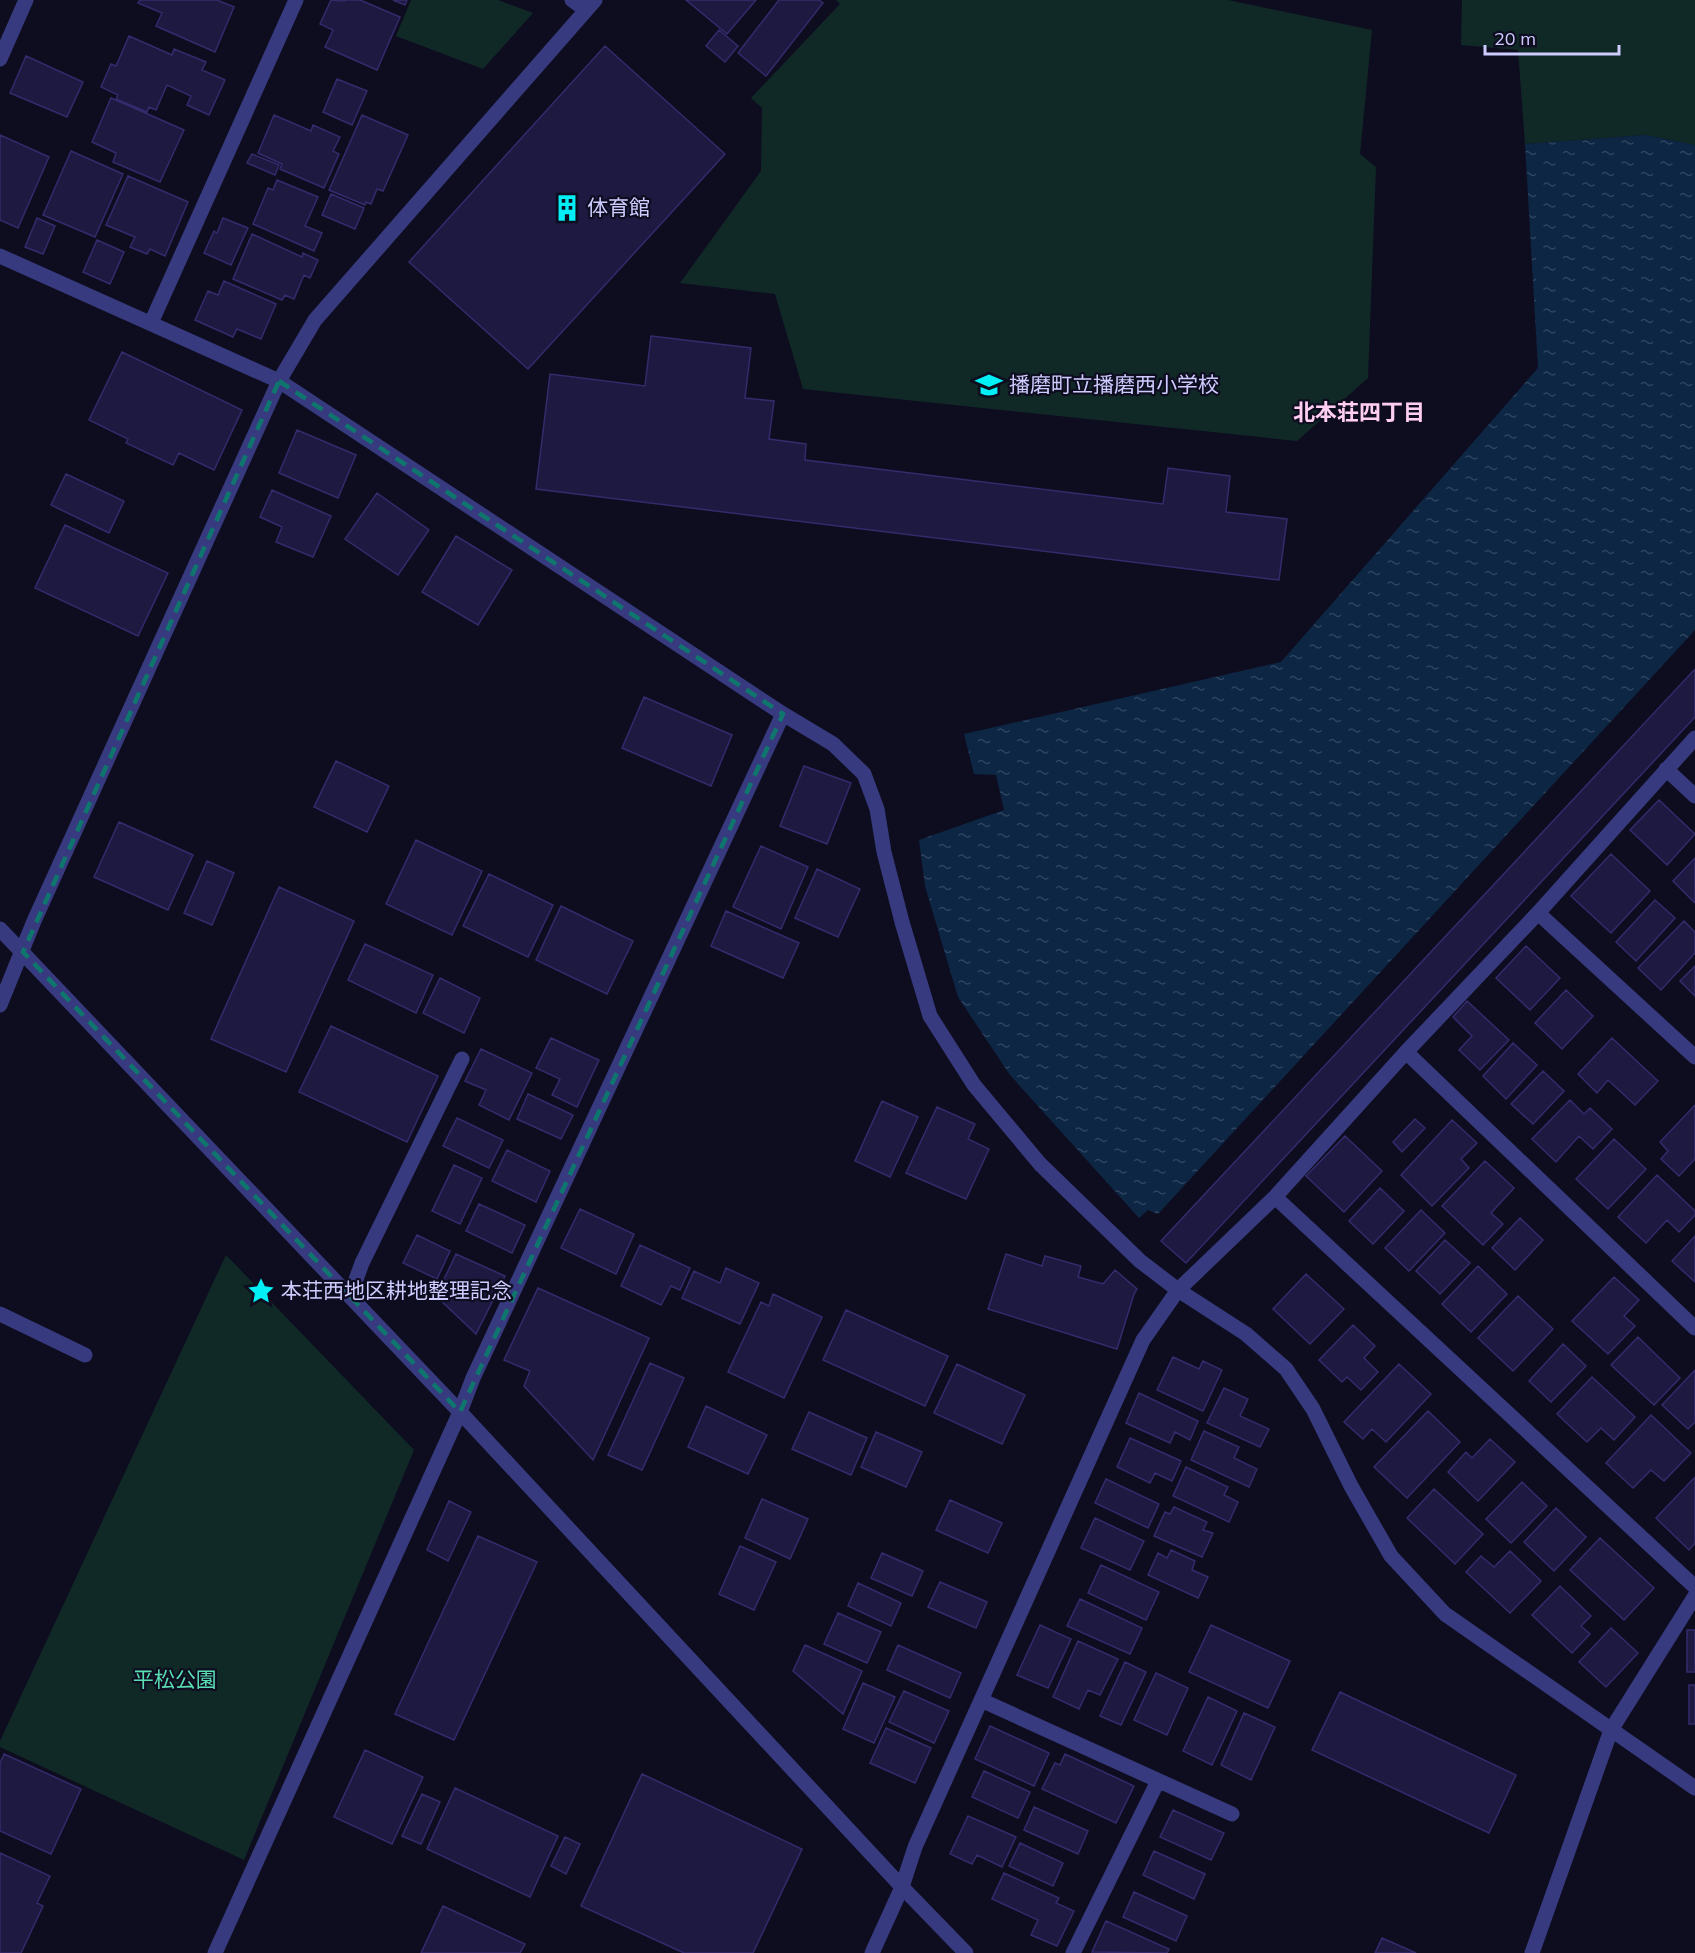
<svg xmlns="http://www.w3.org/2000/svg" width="1695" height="1953" viewBox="0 0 1695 1953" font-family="Mulish,'Noto Sans JP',sans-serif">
	<defs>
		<pattern id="water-ripples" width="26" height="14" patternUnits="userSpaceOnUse" patternTransform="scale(1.5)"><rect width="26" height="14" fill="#0c2644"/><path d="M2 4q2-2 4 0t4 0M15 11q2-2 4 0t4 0" fill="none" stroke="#2e4460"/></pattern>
	</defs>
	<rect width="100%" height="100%" fill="#0e0d20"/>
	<!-- green -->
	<path fill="#102927" d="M 411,0 L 498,0 L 533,13 L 483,69 L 396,36 Z
		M 836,0 L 1228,0 L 1372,30 L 1360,154 L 1376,167 L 1368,378 L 1297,441 L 803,389 L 775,294 L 680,283 L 761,171 L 762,108 L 751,98 L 840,4 Z
		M 1462,0 L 1695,0 L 1695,145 L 1646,135 L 1525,144 L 1518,50 L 1461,45 Z
		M 226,1255 L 414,1450 L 244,1860 L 0,1747 L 0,1741 Z"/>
	<!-- water -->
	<path fill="url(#water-ripples)" d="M 1646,135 L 1695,145 L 1695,630 L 1158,1214 L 1148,1210 L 1139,1218 L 1010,1075 L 958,997 L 925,886 L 919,840 L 1004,810 L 996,775 L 974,774 L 964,734 L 1281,662 L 1538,368 L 1525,144 Z"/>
	<!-- building -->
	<path fill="#1e1940" stroke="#332b6c" stroke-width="1.5" d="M 140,0 L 217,0 L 234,7 L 215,52 L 156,26 L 162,13 L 138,3 Z
		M 331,0 L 345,1 L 346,0 L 360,0 L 400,17 L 377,70 L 325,47 L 333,30 L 320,24 Z
		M 393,0 L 407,0 L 405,5 Z
		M 686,0 L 756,0 L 727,34 Z
		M 779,0 L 819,0 L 823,3 L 766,76 L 738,53 Z
		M 719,30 L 738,46 L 725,62 L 706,46 Z
		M 129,36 L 172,55 L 174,49 L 206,62 L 202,70 L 225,80 L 209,115 L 187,105 L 191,96 L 167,85 L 156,110 L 149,107 L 147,112 L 116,99 L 118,95 L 101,87 L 111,64 L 116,66 Z
		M 605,46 L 725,154 L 528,369 L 409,262 Z
		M 26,56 L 83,82 L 67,117 L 10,93 Z
		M 337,79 L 367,91 L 352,125 L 323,112 Z
		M 111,98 L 184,130 L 160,182 L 113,162 L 116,153 L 92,142 Z
		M 274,115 L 311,131 L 313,125 L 340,137 L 333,151 L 339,154 L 324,188 L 280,169 L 282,164 L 258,153 Z
		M 362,115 L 408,135 L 383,191 L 377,189 L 371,204 L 366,202 L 365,205 L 329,190 Z
		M 0,135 L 49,157 L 18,228 L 0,220 Z
		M 71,151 L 123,174 L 95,237 L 43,215 Z
		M 252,154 L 279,165 L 275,175 L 247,163 Z
		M 128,176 L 188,202 L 165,256 L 150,249 L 147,254 L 130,247 L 135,237 L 106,225 Z
		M 277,180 L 318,197 L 305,226 L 322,233 L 314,251 L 253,224 L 268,188 L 273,190 Z
		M 331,194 L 364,208 L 355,229 L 322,215 Z
		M 37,218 L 55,226 L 43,254 L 25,247 Z
		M 223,218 L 248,228 L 231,265 L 204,253 L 214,231 L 217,233 Z
		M 252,234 L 302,257 L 303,253 L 318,260 L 310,278 L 304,275 L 294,299 L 285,295 L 282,300 L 233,279 Z
		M 97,240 L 124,252 L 110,284 L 83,272 Z
		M 224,281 L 276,304 L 261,339 L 237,329 L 233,337 L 195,320 L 208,291 L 218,295 Z
		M 651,336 L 751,348 L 745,398 L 774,401 L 769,439 L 806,444 L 805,460 L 1163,504 L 1168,468 L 1230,476 L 1226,512 L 1287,519 L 1279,580 L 536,489 L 550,374 L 645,386 Z
		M 122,352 L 242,410 L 214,470 L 179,453 L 173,465 L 126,443 L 128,439 L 89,420 Z
		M 297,430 L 356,455 L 338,498 L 279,473 Z
		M 66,474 L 124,501 L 109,533 L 51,505 Z
		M 272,490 L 331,516 L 313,557 L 276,542 L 282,527 L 260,517 Z
		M 377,493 L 429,530 L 398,575 L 345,539 Z
		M 65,525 L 168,573 L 138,636 L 35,588 Z
		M 456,536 L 512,570 L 478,625 L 422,592 Z
		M 1695,669 L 1695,717 L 1186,1263 L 1161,1241 Z
		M 644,697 L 732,735 L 711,786 L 622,748 Z
		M 336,761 L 389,786 L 367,832 L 314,807 Z
		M 804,766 L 851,783 L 827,844 L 780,826 Z
		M 1659,800 L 1695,834 L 1667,865 L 1630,830 Z
		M 119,822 L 193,855 L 168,910 L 94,877 Z
		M 416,840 L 482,871 L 452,935 L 386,904 Z
		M 761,846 L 808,867 L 781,929 L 733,907 Z
		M 1611,854 L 1650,891 L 1611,933 L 1571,896 Z
		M 1695,858 L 1695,903 L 1673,881 Z
		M 207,861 L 234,873 L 212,925 L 184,913 Z
		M 817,869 L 860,889 L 838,937 L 795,918 Z
		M 489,874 L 553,905 L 528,957 L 463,926 Z
		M 279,887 L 354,921 L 286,1072 L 211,1039 Z
		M 1655,900 L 1675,918 L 1636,961 L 1616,942 Z
		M 561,906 L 633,941 L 607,994 L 536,960 Z
		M 726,911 L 799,943 L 783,978 L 711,946 Z
		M 1684,921 L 1695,932 L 1695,953 L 1661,990 L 1638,968 Z
		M 365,944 L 433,975 L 416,1013 L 348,980 Z
		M 1526,946 L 1560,978 L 1530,1010 L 1496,978 Z
		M 1695,966 L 1695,996 L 1680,981 Z
		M 440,978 L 480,998 L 464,1033 L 423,1013 Z
		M 1566,990 L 1593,1016 L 1562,1049 L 1535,1023 Z
		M 1467,1001 L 1509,1040 L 1480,1070 L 1459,1050 L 1472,1036 L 1453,1017 Z
		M 331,1026 L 438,1076 L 407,1142 L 299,1092 Z
		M 551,1038 L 599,1060 L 577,1107 L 552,1095 L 560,1079 L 536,1068 Z
		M 1612,1038 L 1658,1081 L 1635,1105 L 1608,1080 L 1597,1093 L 1578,1074 Z
		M 1513,1043 L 1537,1065 L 1506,1099 L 1483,1076 Z
		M 481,1049 L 532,1073 L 509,1120 L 479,1105 L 486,1090 L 465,1081 Z
		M 1543,1071 L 1564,1091 L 1533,1124 L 1511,1104 Z
		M 528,1094 L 573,1115 L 561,1139 L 517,1119 Z
		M 1570,1100 L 1584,1114 L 1590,1108 L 1612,1129 L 1593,1149 L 1579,1136 L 1556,1162 L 1532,1139 Z
		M 882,1101 L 918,1117 L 890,1177 L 855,1161 Z
		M 1695,1105 L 1695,1159 L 1679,1176 L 1661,1159 L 1668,1151 L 1660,1142 Z
		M 937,1107 L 975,1124 L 968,1139 L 989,1149 L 966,1199 L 906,1173 Z
		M 457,1118 L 503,1140 L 489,1168 L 443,1146 Z
		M 1415,1119 L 1425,1128 L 1402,1152 L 1393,1142 Z
		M 1452,1120 L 1477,1143 L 1461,1159 L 1469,1168 L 1432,1206 L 1401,1175 Z
		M 1345,1136 L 1382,1171 L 1344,1212 L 1306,1176 Z
		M 1614,1139 L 1646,1169 L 1608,1209 L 1576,1179 Z
		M 507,1150 L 550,1171 L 536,1202 L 492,1181 Z
		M 1485,1161 L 1514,1188 L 1491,1213 L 1503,1224 L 1483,1245 L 1442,1206 Z
		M 454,1165 L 482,1178 L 460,1224 L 432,1211 Z
		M 1657,1175 L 1695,1211 L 1695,1215 L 1679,1232 L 1667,1220 L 1646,1243 L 1618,1217 Z
		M 1380,1188 L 1404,1211 L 1373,1244 L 1349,1221 Z
		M 479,1204 L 525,1225 L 512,1253 L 466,1231 Z
		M 580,1209 L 634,1234 L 616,1274 L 561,1248 Z
		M 1421,1210 L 1445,1233 L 1409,1271 L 1385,1248 Z
		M 1520,1218 L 1543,1240 L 1515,1270 L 1492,1248 Z
		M 417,1235 L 450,1251 L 437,1279 L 403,1263 Z
		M 1695,1236 L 1695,1282 L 1672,1261 Z
		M 1445,1240 L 1470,1263 L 1440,1294 L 1416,1271 Z
		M 640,1245 L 690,1268 L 680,1290 L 671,1286 L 661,1305 L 621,1286 Z
		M 456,1254 L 505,1276 L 476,1334 L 436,1296 Z
		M 1006,1254 L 1042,1266 L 1045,1256 L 1081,1266 L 1078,1277 L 1103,1284 L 1115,1270 L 1137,1289 L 1134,1294 L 1117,1349 L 988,1309 Z
		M 1478,1266 L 1507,1294 L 1471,1332 L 1442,1304 Z
		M 726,1268 L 759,1283 L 740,1324 L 682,1298 L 694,1271 L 720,1283 Z
		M 1306,1274 L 1344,1309 L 1310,1344 L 1273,1309 Z
		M 1614,1277 L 1639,1300 L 1624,1316 L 1635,1326 L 1608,1354 L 1572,1321 Z
		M 538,1288 L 649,1338 L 593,1460 L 524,1386 L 530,1371 L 504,1360 Z
		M 773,1294 L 822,1317 L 784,1398 L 728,1372 L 761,1302 L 769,1306 Z
		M 1518,1296 L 1553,1329 L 1513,1371 L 1478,1338 Z
		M 846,1310 L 948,1356 L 925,1406 L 823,1360 Z
		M 1353,1325 L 1375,1346 L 1364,1358 L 1378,1372 L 1361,1390 L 1347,1377 L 1342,1382 L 1319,1360 Z
		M 1638,1337 L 1680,1378 L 1654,1405 L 1611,1365 Z
		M 1563,1344 L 1586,1366 L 1551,1402 L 1529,1381 Z
		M 1173,1357 L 1199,1369 L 1203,1361 L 1222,1370 L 1203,1411 L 1157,1390 Z
		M 650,1363 L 684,1378 L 642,1470 L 608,1455 Z
		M 957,1364 L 1025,1395 L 1002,1444 L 934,1413 Z
		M 1399,1364 L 1431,1394 L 1386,1442 L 1372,1429 L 1363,1439 L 1344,1422 Z
		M 1695,1370 L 1695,1422 L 1688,1429 L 1662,1405 Z
		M 1592,1377 L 1635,1417 L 1614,1440 L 1601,1428 L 1587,1442 L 1557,1414 Z
		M 1224,1388 L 1248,1399 L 1240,1416 L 1269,1429 L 1260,1447 L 1207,1423 Z
		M 1139,1393 L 1198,1421 L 1190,1440 L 1175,1432 L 1170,1443 L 1126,1423 Z
		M 706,1406 L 767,1435 L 748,1474 L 688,1447 Z
		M 1428,1411 L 1460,1442 L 1407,1498 L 1374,1467 Z
		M 809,1412 L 867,1438 L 851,1475 L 792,1449 Z
		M 1651,1415 L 1691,1453 L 1664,1481 L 1651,1470 L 1633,1488 L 1606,1463 Z
		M 1204,1431 L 1239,1447 L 1234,1458 L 1257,1469 L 1249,1487 L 1191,1460 Z
		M 876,1432 L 922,1452 L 906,1487 L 861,1467 Z
		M 1130,1438 L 1181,1461 L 1172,1481 L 1155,1473 L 1150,1483 L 1117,1467 Z
		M 1490,1439 L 1515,1462 L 1478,1501 L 1448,1472 L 1466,1452 L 1472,1458 Z
		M 1186,1467 L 1228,1487 L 1224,1495 L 1238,1502 L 1229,1522 L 1173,1496 Z
		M 1695,1477 L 1695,1543 L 1689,1550 L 1656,1518 Z
		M 1106,1479 L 1159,1504 L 1148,1528 L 1095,1503 Z
		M 1522,1482 L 1547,1506 L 1511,1543 L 1486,1519 Z
		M 1434,1489 L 1483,1534 L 1455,1564 L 1407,1518 Z
		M 762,1499 L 808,1519 L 790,1559 L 745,1538 Z
		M 950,1500 L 1002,1523 L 988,1553 L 936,1530 Z
		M 449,1501 L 471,1512 L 448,1561 L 427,1550 Z
		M 1174,1507 L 1207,1522 L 1203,1530 L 1213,1533 L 1202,1557 L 1154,1536 L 1165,1512 L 1170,1514 Z
		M 1556,1508 L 1586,1537 L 1554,1571 L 1524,1542 Z
		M 1095,1518 L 1144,1541 L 1130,1570 L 1081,1548 Z
		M 478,1536 L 537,1562 L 454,1740 L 395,1714 Z
		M 1600,1538 L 1654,1588 L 1624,1620 L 1570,1570 Z
		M 740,1546 L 776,1562 L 754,1610 L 719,1594 Z
		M 1171,1550 L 1195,1561 L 1192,1570 L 1208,1577 L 1198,1598 L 1148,1575 L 1158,1553 L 1167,1558 Z
		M 1510,1551 L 1541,1581 L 1510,1613 L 1466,1572 L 1481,1556 L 1494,1567 Z
		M 882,1553 L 923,1571 L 912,1596 L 871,1578 Z
		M 1101,1565 L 1159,1592 L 1146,1620 L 1088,1593 Z
		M 940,1582 L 987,1602 L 976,1628 L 928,1607 Z
		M 858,1583 L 901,1603 L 891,1626 L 848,1606 Z
		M 1560,1586 L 1591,1616 L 1581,1626 L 1590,1634 L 1572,1653 L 1532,1615 Z
		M 1080,1599 L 1142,1628 L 1130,1654 L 1067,1626 Z
		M 838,1613 L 881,1632 L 867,1663 L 824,1644 Z
		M 1040,1625 L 1071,1639 L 1048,1688 L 1017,1675 Z
		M 1211,1625 L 1290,1661 L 1268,1708 L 1189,1672 Z
		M 1611,1628 L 1638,1653 L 1606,1687 L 1579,1662 Z
		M 1687,1630 L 1695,1630 L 1695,1672 L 1687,1672 Z
		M 1078,1641 L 1118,1659 L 1100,1695 L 1088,1690 L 1079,1709 L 1053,1697 Z
		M 805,1645 L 862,1671 L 843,1714 L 793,1671 Z
		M 898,1645 L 961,1673 L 950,1698 L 887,1670 Z
		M 1125,1662 L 1146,1672 L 1121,1725 L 1100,1716 Z
		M 1156,1673 L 1188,1688 L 1167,1735 L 1134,1720 Z
		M 863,1683 L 895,1697 L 874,1743 L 843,1729 Z
		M 1689,1685 L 1695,1685 L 1695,1724 L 1689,1724 Z
		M 904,1691 L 949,1711 L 934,1743 L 889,1722 Z
		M 1340,1692 L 1516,1775 L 1489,1833 L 1312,1750 Z
		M 1208,1697 L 1237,1711 L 1212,1765 L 1183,1751 Z
		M 1244,1713 L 1275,1727 L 1251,1780 L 1221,1765 Z
		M 990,1726 L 1049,1753 L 1034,1786 L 975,1759 Z
		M 886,1728 L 931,1748 L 915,1783 L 870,1763 Z
		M 365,1750 L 423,1777 L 392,1844 L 334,1817 Z
		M 4,1754 L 81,1789 L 51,1854 L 0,1831 L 0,1763 Z
		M 1065,1754 L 1134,1786 L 1116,1823 L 1042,1789 L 1055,1763 L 1060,1765 Z
		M 984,1771 L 1030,1792 L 1018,1818 L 972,1797 Z
		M 642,1774 L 802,1849 L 753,1953 L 684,1953 L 581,1906 Z
		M 455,1788 L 558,1836 L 530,1897 L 427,1849 Z
		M 422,1794 L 440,1802 L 421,1844 L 402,1836 Z
		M 1034,1807 L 1088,1831 L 1078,1854 L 1024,1830 Z
		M 1173,1810 L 1224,1833 L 1211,1860 L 1160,1837 Z
		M 968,1816 L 1016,1837 L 1002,1867 L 977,1855 L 972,1864 L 950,1854 Z
		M 565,1837 L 580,1844 L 566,1874 L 551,1866 Z
		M 1020,1843 L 1063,1863 L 1053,1886 L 1009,1866 Z
		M 1154,1851 L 1205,1874 L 1194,1899 L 1143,1875 Z
		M 0,1853 L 50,1876 L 37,1903 L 43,1906 L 21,1953 L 0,1953 Z
		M 1004,1873 L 1059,1898 L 1056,1903 L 1074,1911 L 1057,1946 L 1031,1935 L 1038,1920 L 992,1899 Z
		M 1134,1892 L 1187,1916 L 1176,1941 L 1123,1917 Z
		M 443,1906 L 525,1944 L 520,1953 L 421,1953 Z
		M 1106,1921 L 1169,1949 L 1167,1953 L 1092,1952 Z
		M 1382,1938 L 1416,1953 L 1375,1953 Z"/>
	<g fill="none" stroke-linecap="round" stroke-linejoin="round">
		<!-- service -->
		<path stroke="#383a7f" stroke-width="15" d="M 350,1296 L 362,1263 L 462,1059"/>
		<!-- minor -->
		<path stroke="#383a7f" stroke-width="15" d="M 572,0 L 586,10
			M 0,59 L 26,0
			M 0,256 L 279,381 L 783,714 L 833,744 L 864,774 L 877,809 L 884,852 L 902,922 L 930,1016 L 974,1085 L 1040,1164 L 1140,1261 L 1178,1290 L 1246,1334 L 1286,1369 L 1313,1409 L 1351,1486 L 1391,1556 L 1445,1614 L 1695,1788
			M 151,323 L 296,0
			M 1666,769 L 1695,796
			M 1538,913 L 1695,1057
			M 0,1005 L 34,921 L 279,381 L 315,320 L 595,0
			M 1406,1052 L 1695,1328
			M 1275,1197 L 1695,1587
			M 0,1314 L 85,1355
			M 981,1700 L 1232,1814
			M 215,1953 L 460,1412 L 473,1378 L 783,714
			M 872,1953 L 902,1887 L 915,1847 L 1143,1340 L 1178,1290 L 1275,1197 L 1406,1052 L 1538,913 L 1695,738
			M 1073,1953 L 1158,1781
			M 1532,1953 L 1611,1730 L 1695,1596"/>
		<!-- tertiary -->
		<path stroke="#383a7f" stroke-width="15" d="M 0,929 L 460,1412 L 902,1887 L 966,1953"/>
	</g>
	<!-- marked area -->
	<path fill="none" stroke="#0f766e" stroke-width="4.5" stroke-dasharray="12 8" stroke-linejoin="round" d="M 279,381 L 783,714 L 460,1412 L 23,952 Z"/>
	<!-- icons -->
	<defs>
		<symbol id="building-bare" viewBox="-9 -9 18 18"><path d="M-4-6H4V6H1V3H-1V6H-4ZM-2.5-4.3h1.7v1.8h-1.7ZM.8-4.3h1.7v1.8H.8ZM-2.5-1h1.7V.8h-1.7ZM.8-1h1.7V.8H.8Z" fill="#01eff5" stroke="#0e0d20" stroke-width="2.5" paint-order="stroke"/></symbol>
		<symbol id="school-bare" viewBox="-9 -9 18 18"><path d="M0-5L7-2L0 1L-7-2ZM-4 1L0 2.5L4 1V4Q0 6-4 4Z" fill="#01eff5" stroke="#0e0d20" stroke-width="2.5" paint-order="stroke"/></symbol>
		<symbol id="sight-bare" viewBox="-9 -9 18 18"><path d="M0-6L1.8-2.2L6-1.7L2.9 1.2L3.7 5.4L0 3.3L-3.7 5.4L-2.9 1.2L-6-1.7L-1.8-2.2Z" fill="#01eff5" stroke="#0e0d20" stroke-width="2.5" paint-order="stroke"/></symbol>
	</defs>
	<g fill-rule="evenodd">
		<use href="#building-bare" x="548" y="189" width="38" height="38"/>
		<use href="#school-bare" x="970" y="366" width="38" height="38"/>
		<use href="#sight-bare" x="242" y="1272" width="38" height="38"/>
	</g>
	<g text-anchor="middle" stroke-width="4.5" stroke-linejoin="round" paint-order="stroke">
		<!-- poi labels -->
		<g font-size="21" fill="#ceccff" stroke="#0e0d20" text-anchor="start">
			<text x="587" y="215">体育館</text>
			<text x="1009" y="392">播磨町立播磨西小学校</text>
			<text x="281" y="1298">本荘西地区耕地整理記念</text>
		</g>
		<!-- park labels -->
		<g font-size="21" fill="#58deb2" stroke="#0e0d20">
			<text x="175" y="1687">平松公園</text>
		</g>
		<!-- neighbourhood labels -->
		<g font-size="22" font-weight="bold" fill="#ffcef1" stroke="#0e0d20">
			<text x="1359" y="420">北本荘四丁目</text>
		</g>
	</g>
	<!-- scale -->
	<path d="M1485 45v9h134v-9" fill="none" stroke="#ceccff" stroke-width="3"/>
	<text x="1494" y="45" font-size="18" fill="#ceccff" stroke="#0e0d20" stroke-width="4.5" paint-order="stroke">20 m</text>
</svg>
